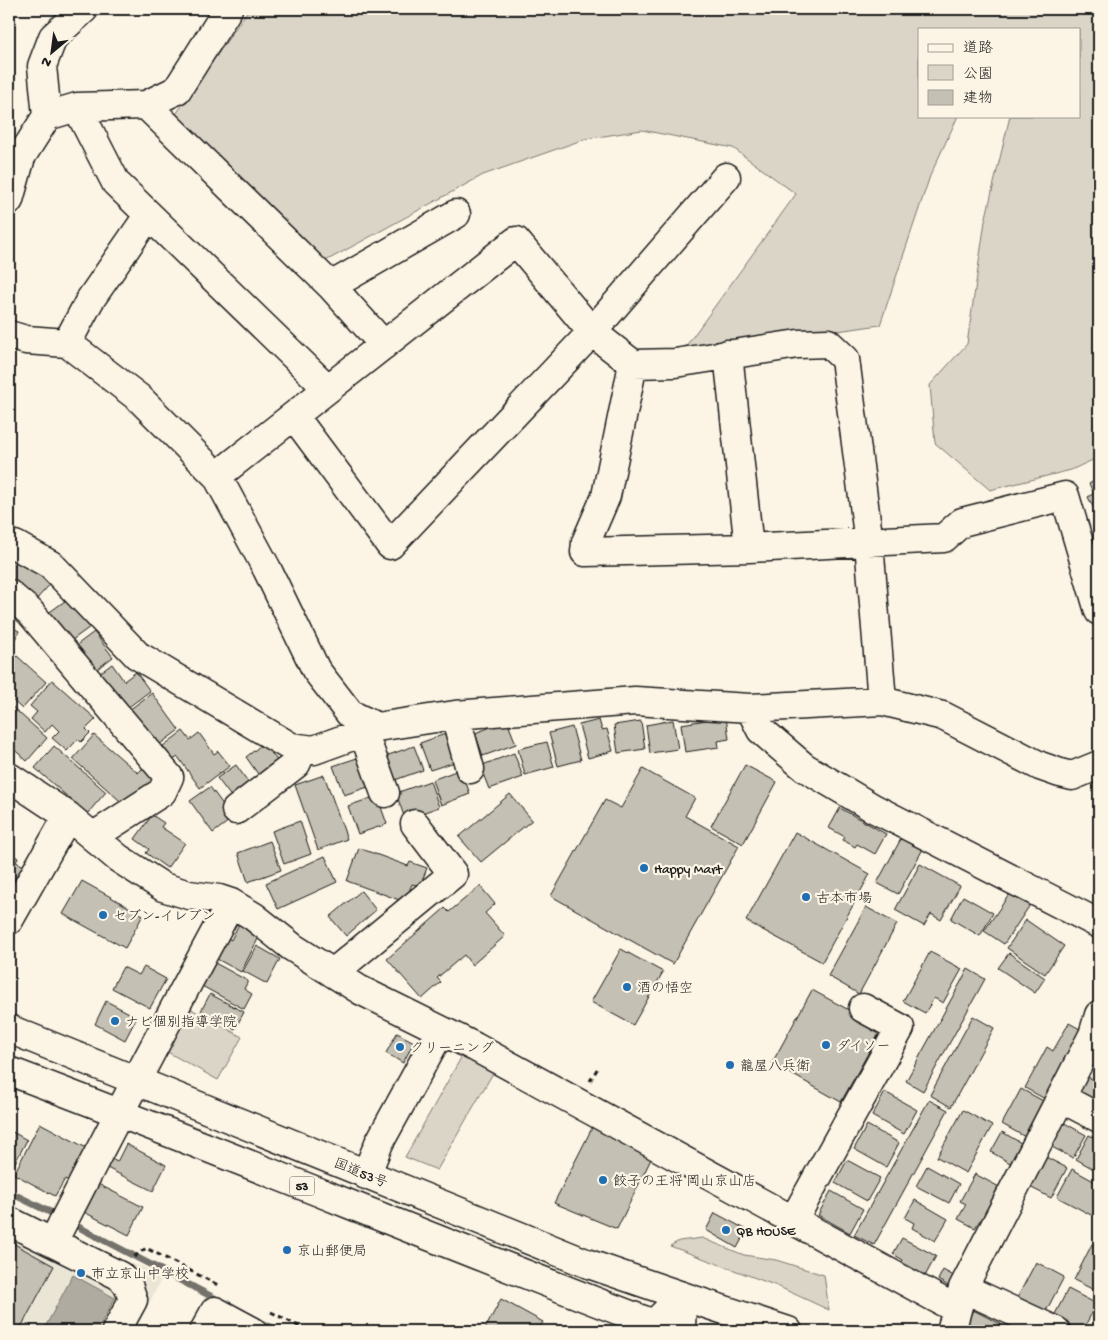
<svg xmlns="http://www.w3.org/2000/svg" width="1108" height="1340" viewBox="0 0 1108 1340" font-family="'Gochi Hand','Klee One',sans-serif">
	<rect width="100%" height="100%" fill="#fcf5e5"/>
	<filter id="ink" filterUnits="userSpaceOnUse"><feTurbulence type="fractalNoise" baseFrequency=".02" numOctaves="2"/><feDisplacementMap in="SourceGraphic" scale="10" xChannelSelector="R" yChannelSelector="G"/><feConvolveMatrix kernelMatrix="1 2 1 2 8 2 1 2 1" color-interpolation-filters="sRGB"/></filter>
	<g filter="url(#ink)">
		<!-- built -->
		<path fill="#ebe5d6" d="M 9,1210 L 113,1259 L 143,1267 L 162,1278 L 135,1331 L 9,1331 Z"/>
		<!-- green -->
		<path fill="#dbd5c8" stroke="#7c7872" d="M 249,9 L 1099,9 L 1099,457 L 1071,470 L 990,490 L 935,443 L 930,385 L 967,344 L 985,221 L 1010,116 L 1079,116 L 1079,29 L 919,29 L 919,116 L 958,116 L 930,176 L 880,325 L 681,353 L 796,194 L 733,148 L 642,130 L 585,139 L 483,175 L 322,263 L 174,117 Z
			M 184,1005 L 242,1037 L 218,1080 L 162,1049 Z
			M 462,1056 L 493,1073 L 437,1170 L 405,1157 Z
			M 702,1238 L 744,1255 L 776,1260 L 824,1275 L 829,1310 L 777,1286 L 670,1246 L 679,1241 Z"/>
		<!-- water -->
		<path fill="#b0aba1" stroke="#75726c" d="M 73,1275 L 115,1298 L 97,1331 L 43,1331 Z"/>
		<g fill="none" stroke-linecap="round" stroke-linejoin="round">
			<!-- stream -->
			<path stroke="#75726c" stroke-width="7" d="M 9,1192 L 60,1217
				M 69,1222 L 222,1302
				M 255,1319 L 278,1331"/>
		</g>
		<!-- building -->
		<path fill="#c4c0b3" stroke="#1c1c1c" d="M 1099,478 L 1099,511 L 1096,513 L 1088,497 L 1094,493 L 1089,484 Z
			M 15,556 L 27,568 L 32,562 L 53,581 L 33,603 L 9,581 L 9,562 Z
			M 69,598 L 90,627 L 68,643 L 47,614 Z
			M 9,626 L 19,631 L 9,652 Z
			M 94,632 L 113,657 L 93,672 L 74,647 Z
			M 17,656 L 46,682 L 22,709 L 9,697 L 9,666 Z
			M 112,664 L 124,681 L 136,672 L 150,691 L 122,712 L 96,676 Z
			M 52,680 L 96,719 L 86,729 L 90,733 L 81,742 L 78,739 L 67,751 L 52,738 L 59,731 L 52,724 L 45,732 L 31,719 L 37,712 L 30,706 Z
			M 152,693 L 179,730 L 156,747 L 125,713 Z
			M 9,704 L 47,738 L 27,761 L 9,745 Z
			M 726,717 L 729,739 L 718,741 L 719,747 L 685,752 L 681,724 Z
			M 599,720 L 602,730 L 607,729 L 613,751 L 588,758 L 579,725 Z
			M 673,720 L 678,749 L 650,753 L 646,725 Z
			M 507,721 L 516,744 L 483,756 L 475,733 Z
			M 641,721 L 645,749 L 618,753 L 614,725 Z
			M 572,727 L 581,760 L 558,766 L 549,733 Z
			M 183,731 L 190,740 L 199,733 L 214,754 L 218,751 L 230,766 L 200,788 L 178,757 L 173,760 L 163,746 Z
			M 448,733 L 458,761 L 430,770 L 420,743 Z
			M 94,735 L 138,773 L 143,768 L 154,778 L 128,808 L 73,759 Z
			M 547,742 L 554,767 L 525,775 L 518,749 Z
			M 264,743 L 282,767 L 263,781 L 246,757 Z
			M 54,746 L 106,792 L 87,814 L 35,768 Z
			M 414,746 L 423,770 L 392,781 L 383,757 Z
			M 514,753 L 523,777 L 489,789 L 480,766 Z
			M 363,756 L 374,785 L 344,795 L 333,766 Z
			M 236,765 L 254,790 L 236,803 L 217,778 Z
			M 745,765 L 777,782 L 743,844 L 711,826 Z
			M 461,769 L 470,794 L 441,805 L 432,780 Z
			M 643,769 L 695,798 L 685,816 L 739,846 L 673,964 L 551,896 L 605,800 L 621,808 Z
			M 324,775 L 347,839 L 318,850 L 295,785 Z
			M 430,781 L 439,807 L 405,819 L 396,793 Z
			M 210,787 L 233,818 L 213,833 L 190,801 Z
			M 510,794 L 532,820 L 481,862 L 459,837 Z
			M 377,796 L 387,824 L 358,834 L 348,806 Z
			M 840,808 L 886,834 L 875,854 L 857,844 L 855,847 L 843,840 L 845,837 L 829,828 Z
			M 152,815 L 164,823 L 161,827 L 185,843 L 167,868 L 146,853 L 149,849 L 135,839 Z
			M 300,821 L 311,854 L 284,864 L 272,831 Z
			M 795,832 L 870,874 L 822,962 L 746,921 Z
			M 902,837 L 923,849 L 898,894 L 877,883 Z
			M 270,841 L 281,870 L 248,882 L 238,853 Z
			M 359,848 L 408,866 L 410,862 L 427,868 L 420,886 L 412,884 L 405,902 L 347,881 Z
			M 9,852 L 18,858 L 16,862 L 24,866 L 9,893 Z
			M 325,856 L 337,882 L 278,909 L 266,883 Z
			M 920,864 L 960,886 L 941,920 L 931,914 L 924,926 L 895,910 Z
			M 82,881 L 143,915 L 125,948 L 63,914 Z
			M 480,886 L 495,904 L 485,913 L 505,936 L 472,965 L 464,955 L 437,978 L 441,982 L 422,999 L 387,959 L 445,908 L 449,912 Z
			M 1013,889 L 1032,902 L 1004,944 L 984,931 Z
			M 361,891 L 376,910 L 346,936 L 330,917 Z
			M 963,896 L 993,913 L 980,936 L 951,919 Z
			M 866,907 L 897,924 L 859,994 L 828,976 Z
			M 1026,920 L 1064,946 L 1045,974 L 1007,948 Z
			M 239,924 L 260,935 L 241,972 L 215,958 L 226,937 L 231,940 Z
			M 257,946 L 280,959 L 267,984 L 243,971 Z
			M 621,949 L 663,972 L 633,1025 L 591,1002 Z
			M 930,952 L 962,969 L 943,1003 L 934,998 L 925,1013 L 903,1001 Z
			M 1009,953 L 1045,978 L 1035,993 L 998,968 Z
			M 215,963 L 248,981 L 244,989 L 252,994 L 244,1009 L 202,986 Z
			M 123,967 L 139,975 L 144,967 L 166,979 L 150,1008 L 112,988 Z
			M 968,969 L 985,979 L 923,1091 L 906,1081 Z
			M 812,990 L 882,1028 L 841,1102 L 772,1063 Z
			M 210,994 L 244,1012 L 235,1029 L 201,1011 Z
			M 106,1001 L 137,1017 L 125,1040 L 95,1024 Z
			M 973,1016 L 994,1028 L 951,1107 L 930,1095 Z
			M 1069,1023 L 1087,1033 L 1049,1101 L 1025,1088 L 1047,1047 L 1053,1051 Z
			M 397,1033 L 414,1042 L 403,1063 L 386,1053 Z
			M 1099,1044 L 1099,1064 L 1091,1060 Z
			M 1081,1073 L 1099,1083 L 1099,1110 L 1070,1094 Z
			M 1021,1089 L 1047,1103 L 1027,1138 L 1002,1124 Z
			M 885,1092 L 917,1110 L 904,1134 L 872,1116 Z
			M 929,1100 L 948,1110 L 874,1245 L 854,1235 Z
			M 963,1110 L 992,1126 L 966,1173 L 937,1157 Z
			M 1059,1120 L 1086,1135 L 1073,1158 L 1046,1144 Z
			M 40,1123 L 92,1151 L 74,1184 L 65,1179 L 55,1196 L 14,1174 Z
			M 867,1125 L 899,1143 L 886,1167 L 854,1149 Z
			M 593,1126 L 652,1157 L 617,1229 L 554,1203 Z
			M 9,1130 L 27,1140 L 9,1174 Z
			M 1002,1132 L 1028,1147 L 1017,1167 L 991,1152 Z
			M 1089,1135 L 1099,1140 L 1099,1172 L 1076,1159 Z
			M 126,1144 L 166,1165 L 153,1191 L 103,1166 L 108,1157 L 117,1162 Z
			M 1042,1155 L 1067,1168 L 1051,1198 L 1026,1185 Z
			M 847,1160 L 880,1178 L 867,1201 L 835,1183 Z
			M 927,1166 L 959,1184 L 949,1203 L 916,1186 Z
			M 1072,1169 L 1099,1184 L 1099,1204 L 1093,1216 L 1057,1197 Z
			M 975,1174 L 1003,1189 L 984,1223 L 980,1220 L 975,1228 L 958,1219 L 966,1204 L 960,1201 Z
			M 94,1182 L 143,1207 L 129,1235 L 80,1210 Z
			M 831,1191 L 863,1209 L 850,1233 L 818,1215 Z
			M 915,1200 L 948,1219 L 935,1241 L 912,1228 L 914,1223 L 905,1218 Z
			M 715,1213 L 747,1230 L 737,1248 L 706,1230 Z
			M 902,1238 L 936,1256 L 924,1278 L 901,1265 L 903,1260 L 893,1254 Z
			M 9,1241 L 54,1266 L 19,1331 L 9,1331 Z
			M 1092,1244 L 1099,1248 L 1098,1292 L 1074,1280 Z
			M 1036,1262 L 1064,1277 L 1044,1315 L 1016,1300 Z
			M 943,1270 L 961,1280 L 955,1290 L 938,1280 Z
			M 1068,1289 L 1097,1304 L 1082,1331 L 1077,1331 L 1053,1318 Z
			M 501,1299 L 543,1322 L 538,1331 L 484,1331 Z
			M 973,1310 L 1001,1324 L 998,1331 L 981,1331 L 966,1324 Z
			M 1099,1319 L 1099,1331 L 1093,1331 Z
			M 965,1325 L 977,1331 L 962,1331 Z"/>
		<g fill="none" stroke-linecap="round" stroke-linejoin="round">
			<defs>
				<path id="minor" d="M 146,105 L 331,286 L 384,345
					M 77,107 L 116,183 L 327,388
					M 47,116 L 42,66 L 53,37 L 84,9
					M 9,200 L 21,157 L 47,116 L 77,107 L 146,105 L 177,90 L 228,9
					M 331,286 L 456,214
					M 9,335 L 26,340 L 67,343 L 139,398 L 217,476 L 267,569 L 316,670 L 350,714 L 377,727
					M 67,343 L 90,300 L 148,216
					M 728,354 L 749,548
					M 633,364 L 606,496 L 586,542 L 585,552 L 749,548 L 944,538 L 962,522 L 1065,496 L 1099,611
					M 294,416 L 390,545 L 592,332 L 726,177
					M 217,476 L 516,241 L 592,332 L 633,364 L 675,363 L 798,344 L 828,343 L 845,359 L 869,543 L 882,701
					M 9,545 L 15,545 L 51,565 L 137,655 L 291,747 L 314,750 L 377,727 L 455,715 L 635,701 L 750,708 L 882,701 L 943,716 L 1040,766 L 1060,773 L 1072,776 L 1099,765
					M 9,594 L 30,612 L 169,777 L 162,792 L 94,836
					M 750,708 L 761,730 L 804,767 L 873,808 L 1099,924
					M 455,715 L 470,769
					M 364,734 L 385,793
					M 9,777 L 68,816 L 118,858 L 163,887 L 189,895 L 219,899 L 231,903 L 253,916 L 292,947 L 360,990 L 475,1047 L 956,1309
					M 236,810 L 296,764 L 303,749
					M 9,920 L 68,816
					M 333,973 L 453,874 L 415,824
					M 1061,1098 L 1099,1118
					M 366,1175 L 379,1143 L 435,1041 L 449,1034
					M 9,1221 L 120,1276 L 128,1285 L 133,1300 L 116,1331
					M 793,1221 L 900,1028 L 863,1008
					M 53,1242 C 111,1128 170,1015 231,903
					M 963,1288 L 1056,1331
					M 204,1331 L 215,1311 L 252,1331
					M 675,1331 L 654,1324 L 682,1296 L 788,1331
					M 951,1331 L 963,1288 L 1093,1035 L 1099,1015"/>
				<path id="highway" d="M 9,1029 L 586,1263 L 682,1296 L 681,1331
					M 9,1071 C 225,1152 438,1242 654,1324 L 649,1331"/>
			</defs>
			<!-- minor casing -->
			<use href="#minor" stroke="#1c1c1c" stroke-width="31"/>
			<!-- highway casing -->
			<use href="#highway" stroke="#1c1c1c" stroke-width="31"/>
			<!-- path -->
			<path stroke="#1c1c1c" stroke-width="3" stroke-dasharray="5 4" stroke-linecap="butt" d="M 590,1081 L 599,1066
				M 134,1257 L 146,1248 L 218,1285
				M 271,1312 L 308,1331"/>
			<!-- minor -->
			<use href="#minor" stroke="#fcf5e5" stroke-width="28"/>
			<!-- highway -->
			<use href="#highway" stroke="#fcf5e5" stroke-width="28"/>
		</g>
	</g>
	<!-- markers -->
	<g fill="#1f6fb2" stroke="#fcf5e5" stroke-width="2">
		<circle cx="644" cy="868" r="5"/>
		<circle cx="806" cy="897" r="5"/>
		<circle cx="103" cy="915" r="5"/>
		<circle cx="627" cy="987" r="5"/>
		<circle cx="115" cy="1021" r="5"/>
		<circle cx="826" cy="1045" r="5"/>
		<circle cx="400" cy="1047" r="5"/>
		<circle cx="730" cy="1065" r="5"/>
		<circle cx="603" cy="1180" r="5"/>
		<circle cx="726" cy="1230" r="5"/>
		<circle cx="287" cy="1250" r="5"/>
		<circle cx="81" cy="1273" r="5"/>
	</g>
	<g text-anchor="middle" stroke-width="4.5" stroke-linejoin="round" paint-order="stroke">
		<!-- shield labels -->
		<rect fill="#fcf5e5" stroke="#5f5d58" stroke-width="1" x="289.5" y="1176.5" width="25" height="19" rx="4"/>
		<g font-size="12" font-weight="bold" fill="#1c1c1c">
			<text x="302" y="1190">53</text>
		</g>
		<!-- poi labels -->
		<g font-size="14" fill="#1c1c1c" stroke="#fcf5e5" text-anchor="start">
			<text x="654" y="873">Happy Mart</text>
			<text x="816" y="902">古本市場</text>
			<text x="113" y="920">セブン-イレブン</text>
			<text x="637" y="992">酒の悟空</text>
			<text x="125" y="1026">ナビ個別指導学院</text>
			<text x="836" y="1050">ダイソー</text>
			<text x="410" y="1052">クリーニング</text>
			<text x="740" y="1070">籠屋八兵衛</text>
			<text x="613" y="1185">餃子の王将 岡山京山店</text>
			<text x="736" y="1235">QB HOUSE</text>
			<text x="297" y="1255">京山郵便局</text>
			<text x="91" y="1278">市立京山中学校</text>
		</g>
		<!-- street labels -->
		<g font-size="14" fill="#1c1c1c" stroke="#fcf5e5">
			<text transform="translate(361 1172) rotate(22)" y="5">国道53号</text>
		</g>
	</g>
	<!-- margin -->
	<rect width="1108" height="1340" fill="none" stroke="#fcf5e5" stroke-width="30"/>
	<rect x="15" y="15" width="1078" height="1310" fill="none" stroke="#1c1c1c" stroke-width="2" filter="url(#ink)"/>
	<!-- legend -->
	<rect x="918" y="28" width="162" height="90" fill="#fcf5e5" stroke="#a29e95"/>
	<rect x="928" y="44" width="25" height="8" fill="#fcf5e5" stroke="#a29e95"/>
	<text x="963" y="52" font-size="15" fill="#1c1c1c">道路</text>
	<rect x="928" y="65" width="25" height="15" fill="#dbd5c8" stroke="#a29e95"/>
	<text x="963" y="78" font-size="15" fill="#1c1c1c">公園</text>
	<rect x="928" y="90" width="25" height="15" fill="#c4c0b3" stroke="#a29e95"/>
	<text x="963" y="102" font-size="15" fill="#1c1c1c">建物</text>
	<!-- north arrow -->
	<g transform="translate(52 52) rotate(209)" stroke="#fcf5e5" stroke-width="4" paint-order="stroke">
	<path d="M0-4L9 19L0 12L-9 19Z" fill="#1c1c1c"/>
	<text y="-8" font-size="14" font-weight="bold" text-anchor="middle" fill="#1c1c1c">N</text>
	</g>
</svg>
